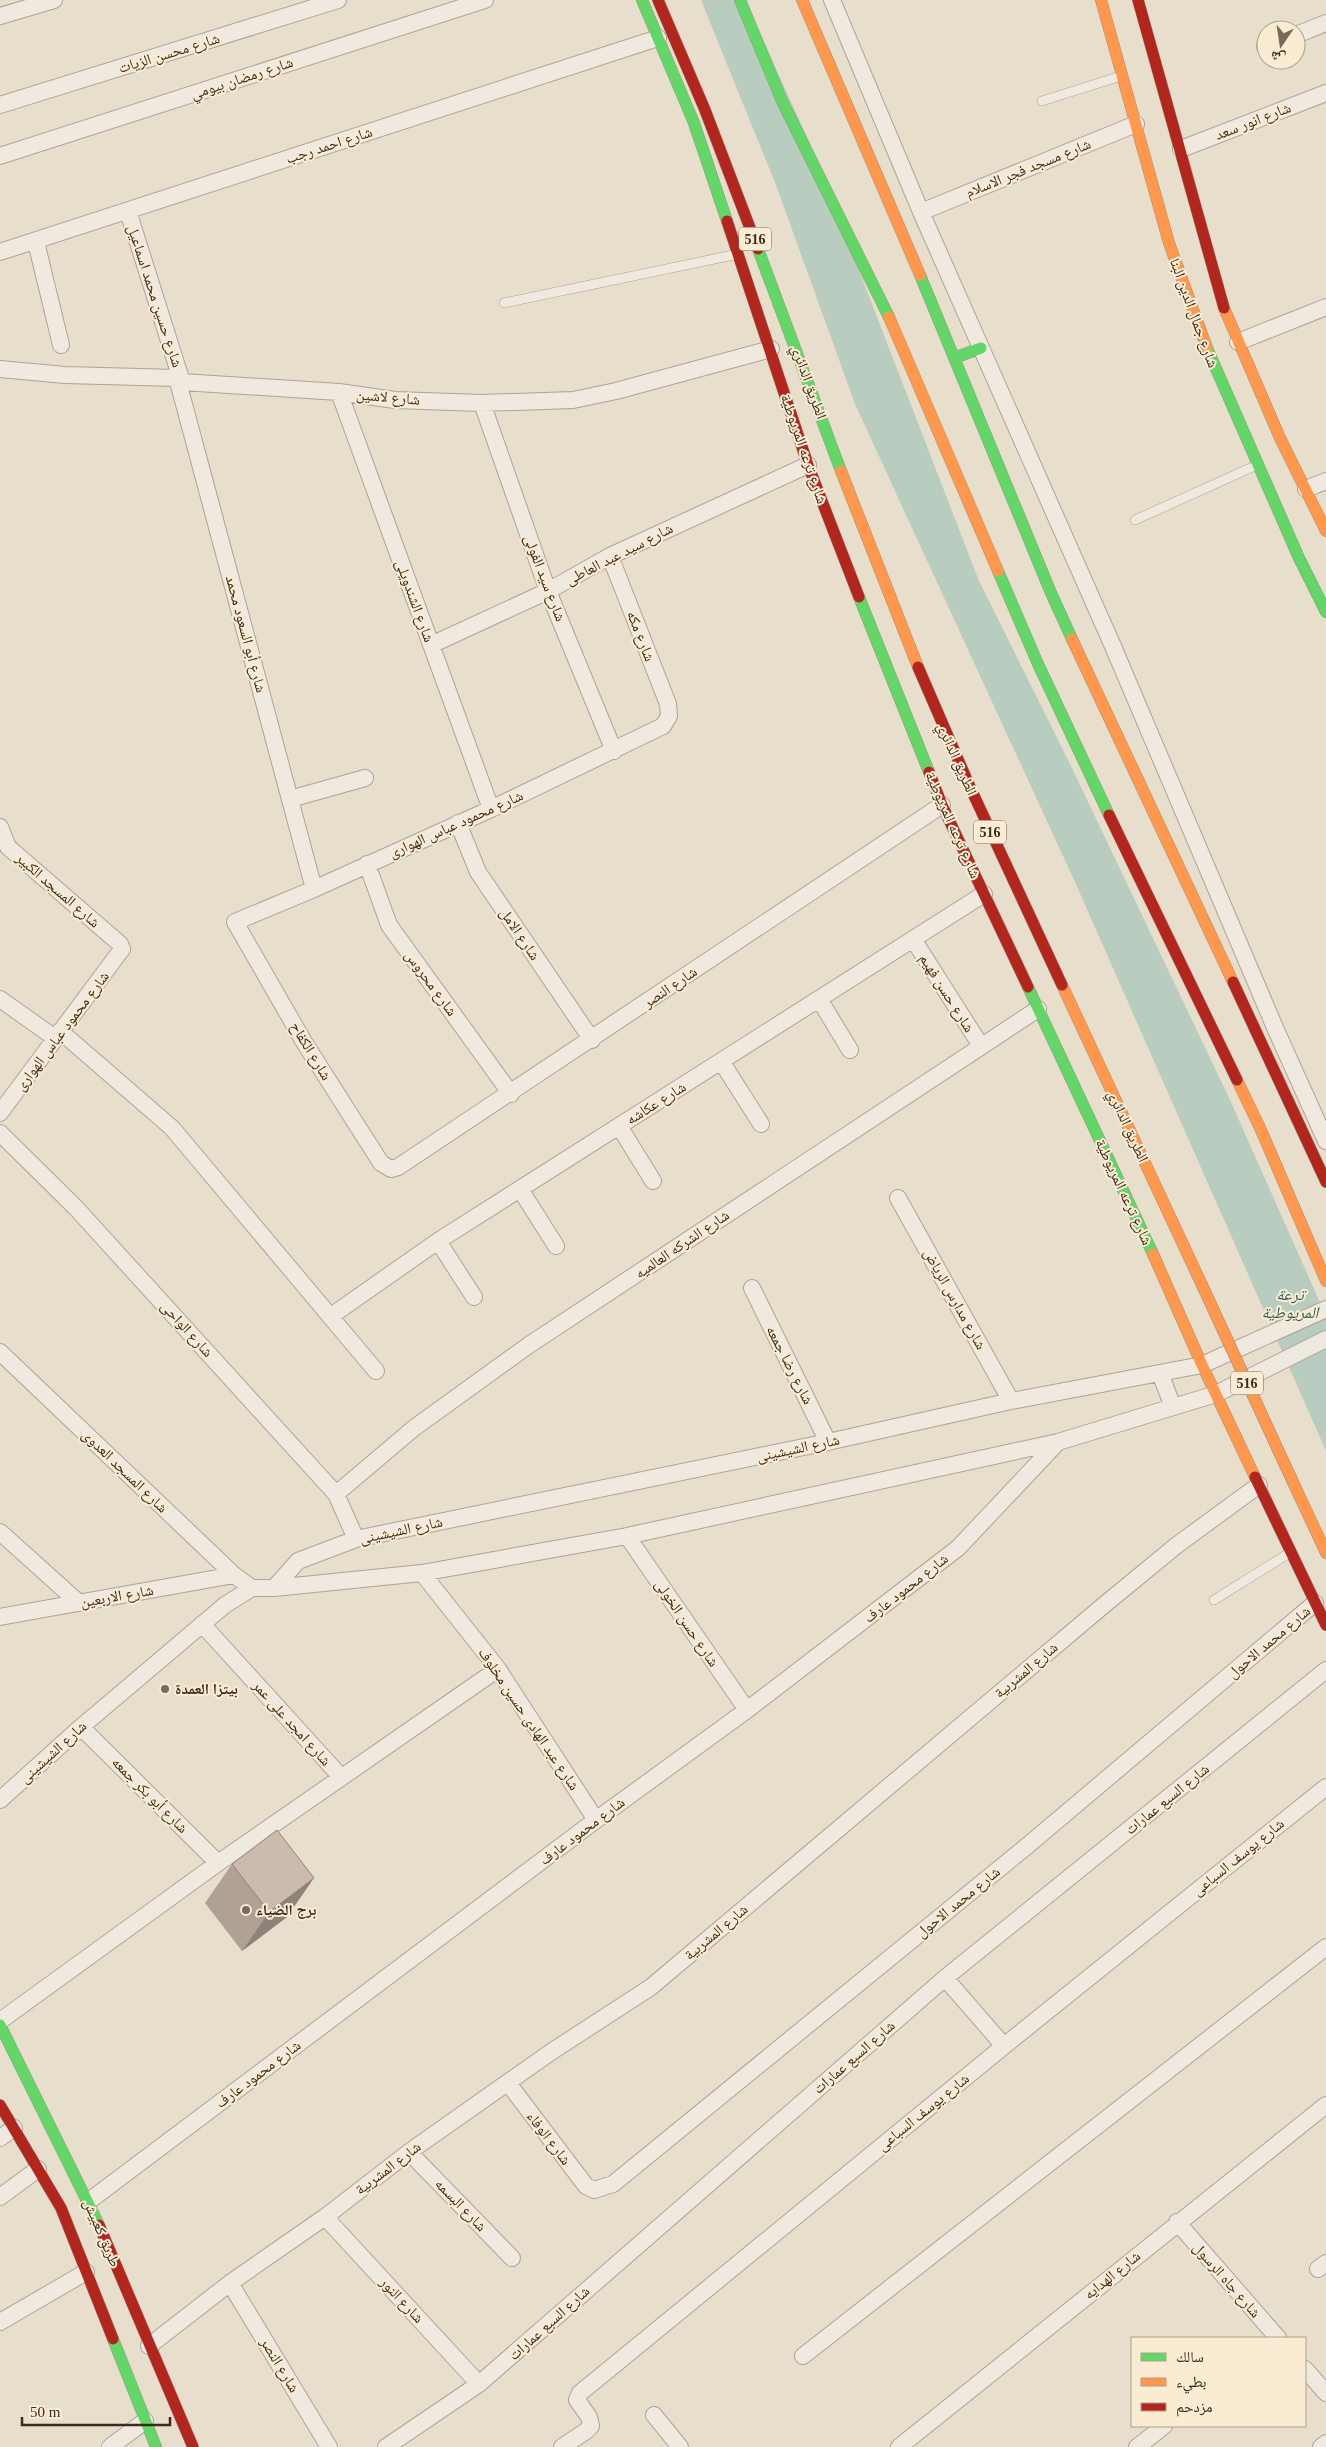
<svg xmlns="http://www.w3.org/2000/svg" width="1326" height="2447" viewBox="0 0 1326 2447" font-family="'Times New Roman','Noto Naskh Arabic',serif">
	<rect width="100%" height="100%" fill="#e8decc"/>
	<!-- water -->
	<path fill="#b8ccbf" d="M 701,0 L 745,0 L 811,146 L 979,581 L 1070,764 L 1230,1100 L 1326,1316 L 1326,1451 L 1075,882 L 855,404 L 776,185 Z"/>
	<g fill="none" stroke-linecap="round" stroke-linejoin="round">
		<defs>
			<path id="lane" d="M 1042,101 L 1121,76
				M 504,303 L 738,254
				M 1135,520 L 1257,465
				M 1214,1600 L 1291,1552"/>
			<path id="street" d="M 832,0 L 921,212 L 1112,644 L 1276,1030 L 1326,1141
				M 0,16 L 54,0
				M 1296,35 L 1326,23
				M 1265,46 L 1266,46
				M 0,105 L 338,0
				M 1181,149 L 1326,93
				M 0,156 L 485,0
				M 128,211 L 182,382
				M 921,212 L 1136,124
				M 36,242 L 61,345
				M 0,252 L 658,38
				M 1238,342 L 1326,307
				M 0,369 L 65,375 L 177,378 L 182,382 L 339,392 L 395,400 L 482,403 L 573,400 L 616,391 L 771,349
				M 177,378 L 314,889
				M 339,392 L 491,809
				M 482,403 L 548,591 L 614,751
				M 1306,489 L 1326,481
				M 610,556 L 668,704 L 669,716 L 663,726 L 491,809 L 314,889 L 235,922 L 304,1042 L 381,1163 L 391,1169 L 398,1167 L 942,805
				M 431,645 L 548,591 L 610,556 L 808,465
				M 290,799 L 365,778
				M 458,823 L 478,872 L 592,1040
				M 0,827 L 8,847 L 120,944 L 122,949 L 0,1113
				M 367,864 L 389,925 L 511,1094
				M 913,939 L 981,1046
				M 0,999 L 55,1038
				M 819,999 L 850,1050
				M 60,1031 L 172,1128 L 376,1371
				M 721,1061 L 761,1124
				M 619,1126 L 653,1181
				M 0,1133 L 76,1208 L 336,1494 L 356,1539
				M 520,1189 L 556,1246
				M 898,1198 L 1011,1401
				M 438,1241 L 474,1297
				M 752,1288 L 828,1442
				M 331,1316 L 438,1241 L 984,894
				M 0,1352 L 234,1575 L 252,1588
				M 1160,1373 L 1173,1407
				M 336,1494 L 414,1428 L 529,1345 L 1038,1009
				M 0,1532 L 79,1603
				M 627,1536 L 747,1710
				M 422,1573 L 498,1669 L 596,1820
				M 274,1588 L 298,1561 L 356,1539 L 828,1442 L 1011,1401 L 1202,1365 L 1326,1309
				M 0,1617 L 234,1575
				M 202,1624 L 341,1777
				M 81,1727 L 218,1863
				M 0,1800 L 81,1727 L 225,1605 L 252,1588 L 274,1588 L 422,1573 L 627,1536 L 1058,1442 L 1216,1394 L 1326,1339
				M 945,1978 L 1004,2046
				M 0,2021 L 218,1863 L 498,1669
				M 508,2083 L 586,2186 L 594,2190 L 613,2184 L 1027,1846 L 1315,1603
				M 0,2138 L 14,2128
				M 409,2152 L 512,2258
				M 0,2197 L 38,2169
				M 89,2201 L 596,1820 L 747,1710 L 958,1548 L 1058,1442
				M 325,2217 L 479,2384
				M 1177,2222 L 1278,2338
				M 1318,2269 L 1326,2263
				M 230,2283 L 329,2447
				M 0,2322 L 86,2272
				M 149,2346 L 230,2283 L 325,2217 L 409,2152 L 551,2052 L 651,1987 L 1104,1605 L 1177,1545 L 1259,1485
				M 803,2356 L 1326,1947
				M 1305,2369 L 1326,2393
				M 654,2415 L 680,2447
				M 110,2447 L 145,2421
				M 386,2447 L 479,2384 L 945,1978 L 1326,1670
				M 562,2447 L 586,2431 L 591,2426 L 589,2417 L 577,2400 L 580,2393 L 1004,2046 L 1326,1787
				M 899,2447 L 1326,2105
				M 1137,2447 L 1164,2426
				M 1321,2447 L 1326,2443"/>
			<path id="fast" d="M 642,0 L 694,123 L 727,221
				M 740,0 L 782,101 L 889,317
				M 758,249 L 841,471
				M 920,275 L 1051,593 L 1072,639
				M 1207,348 L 1299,558 L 1326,612
				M 954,358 L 981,348
				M 998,571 L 1038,664 L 1109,815
				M 859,597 L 929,772
				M 1028,987 L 1153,1254
				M 0,2025 L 99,2225
				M 113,2339 L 156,2447"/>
			<path id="slow" d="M 802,0 L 920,275
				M 1101,0 L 1169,243 L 1207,348
				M 1224,308 L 1280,438 L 1326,531
				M 889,317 L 998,571
				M 841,471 L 918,667
				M 1072,639 L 1233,982
				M 1062,985 L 1202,1285
				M 1237,1080 L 1261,1130 L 1326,1281
				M 1153,1254 L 1202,1365 L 1255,1477
				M 1292,1480 L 1326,1553"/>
			<path id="jam" d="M 658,0 L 705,110 L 758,249
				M 1138,0 L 1224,308
				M 727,221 L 808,465 L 859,597
				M 918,667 L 970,787 L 1062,985
				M 929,772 L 942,805 L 1028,987
				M 1109,815 L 1237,1080
				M 1233,982 L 1326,1182
				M 1255,1477 L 1326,1625
				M 0,2105 L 61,2208 L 113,2339
				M 99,2225 L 193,2447"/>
		</defs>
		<!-- lane casing -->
		<use href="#lane" stroke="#ada396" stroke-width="10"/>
		<!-- street casing -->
		<use href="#street" stroke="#ada396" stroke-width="18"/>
		<!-- fast casing -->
		<use href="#fast" stroke="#9d9285" stroke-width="12"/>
		<!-- slow casing -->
		<use href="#slow" stroke="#9d9285" stroke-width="12"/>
		<!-- jam casing -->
		<use href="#jam" stroke="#9d9285" stroke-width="12"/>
		<!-- lane -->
		<use href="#lane" stroke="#efe9e0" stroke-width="9"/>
		<!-- street -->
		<use href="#street" stroke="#efe9e0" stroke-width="16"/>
		<!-- fast -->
		<use href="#fast" stroke="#63d668" stroke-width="11"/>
		<!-- slow -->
		<use href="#slow" stroke="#ff974d" stroke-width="11"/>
		<!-- jam -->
		<use href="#jam" stroke="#b3261e" stroke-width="11"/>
		<defs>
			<path id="slow-bridge" d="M 1202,1285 L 1292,1480"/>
		</defs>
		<!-- slow-bridge casing -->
		<use href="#slow-bridge" stroke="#92887c" stroke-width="12" stroke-linecap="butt"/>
		<!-- slow-bridge -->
		<use href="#slow-bridge" stroke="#ff974d" stroke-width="11"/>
	</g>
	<!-- wall -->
	<path fill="#afa195" d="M 232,1864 L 287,1917 L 242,1951 L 205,1903 Z"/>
	<!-- shaded-wall -->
	<path fill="#8f8379" d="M 314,1878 L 287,1917 L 242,1951 L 269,1912 Z"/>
	<!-- building -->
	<path fill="#ccbbad" stroke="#8f8379" d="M 277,1830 L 314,1878 L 269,1912 L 232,1864 Z"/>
	<!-- markers -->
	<g fill="#79695a" stroke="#faecd2" stroke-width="2">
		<circle cx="165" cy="1689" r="5"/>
		<circle cx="246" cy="1910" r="5"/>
	</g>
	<g text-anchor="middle" stroke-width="4" stroke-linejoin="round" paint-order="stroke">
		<!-- shield labels -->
		<g fill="#faecd2" stroke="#766453" stroke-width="1">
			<rect x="739" y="227.5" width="32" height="23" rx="4"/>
			<rect x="974" y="820.5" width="32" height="23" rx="4"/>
			<rect x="1231" y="1371.5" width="32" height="23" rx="4"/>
		</g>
		<g font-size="14" font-weight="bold" fill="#3d2a1c">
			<text x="755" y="244">516</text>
			<text x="990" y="837">516</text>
			<text x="1247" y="1388">516</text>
		</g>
		<!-- street labels -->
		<g font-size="15" fill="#3d2a1c" stroke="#faecd2">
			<text transform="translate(169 53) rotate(-17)" y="5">شارع محسن الزيات</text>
			<text transform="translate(242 78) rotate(-18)" y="5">شارع رمضان بيومي</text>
			<text transform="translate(1253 121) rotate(-21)" y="5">شارع انور سعد</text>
			<text transform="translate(329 145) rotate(-18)" y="5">شارع احمد رجب</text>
			<text transform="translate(1028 168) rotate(-22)" y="5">شارع مسجد فجر الاسلام</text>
			<text transform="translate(155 296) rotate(72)" y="5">شارع حسين محمد اسماعيل</text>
			<text transform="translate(1194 313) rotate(70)" y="5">شارع جمال الدين البنا</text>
			<text transform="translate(809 382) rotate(70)" y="5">الطريق الدائري</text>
			<text transform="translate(388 397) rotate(5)" y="5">شارع لاشين</text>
			<text transform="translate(804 449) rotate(71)" y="5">شارع ترعه المريوطية</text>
			<text transform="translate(619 554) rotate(-27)" y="5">شارع سيد عبد العاطى</text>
			<text transform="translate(545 578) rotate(69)" y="5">شارع سيد الفولى</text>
			<text transform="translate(415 601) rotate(70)" y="5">شارع الشندويلى</text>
			<text transform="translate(246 634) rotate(75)" y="5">شارع أبو السعود محمد</text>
			<text transform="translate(641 636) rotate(69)" y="5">شارع مكه</text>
			<text transform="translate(957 759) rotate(66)" y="5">الطريق الدائري</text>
			<text transform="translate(456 824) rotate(-24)" y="5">شارع محمود عباس الهوارى</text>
			<text transform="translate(953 825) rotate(66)" y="5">شارع ترعه المريوطية</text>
			<text transform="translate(58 890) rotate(41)" y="5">شارع المسجد الكبير</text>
			<text transform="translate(520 934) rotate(56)" y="5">شارع الامل</text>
			<text transform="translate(431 983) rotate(54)" y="5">شارع محروس</text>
			<text transform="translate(670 987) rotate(-34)" y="5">شارع النصر</text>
			<text transform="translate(947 993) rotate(58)" y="5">شارع حسن فهيم</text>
			<text transform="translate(62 1031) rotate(-53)" y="5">شارع محمود عباس الهوارى</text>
			<text transform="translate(311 1051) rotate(59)" y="5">شارع الكفاح</text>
			<text transform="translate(656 1103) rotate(-32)" y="5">شارع عكاشه</text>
			<text transform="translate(1128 1126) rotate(65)" y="5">الطريق الدائري</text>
			<text transform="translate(1124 1192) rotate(65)" y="5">شارع ترعه المريوطية</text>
			<text transform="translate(682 1244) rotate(-34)" y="5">شارع الشركه العالميه</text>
			<text transform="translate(955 1299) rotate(61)" y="5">شارع مدارس الرياض</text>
			<text transform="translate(187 1329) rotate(48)" y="5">شارع الواحى</text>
			<text transform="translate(790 1365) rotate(63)" y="5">شارع رضا جمعه</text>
			<text transform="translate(798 1448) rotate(-12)" y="5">شارع الشيشينى</text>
			<text transform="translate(125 1471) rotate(44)" y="5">شارع المسجد العدوى</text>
			<text transform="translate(401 1530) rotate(-12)" y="5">شارع الشيشينى</text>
			<text transform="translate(906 1588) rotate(-38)" y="5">شارع محمود عارف</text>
			<text transform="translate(117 1596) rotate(-10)" y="5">شارع الاربعين</text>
			<text transform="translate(687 1623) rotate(56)" y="5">شارع حسن الخولى</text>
			<text transform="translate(1269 1642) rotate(-40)" y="5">شارع محمد الاحول</text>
			<text transform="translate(1026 1670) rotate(-40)" y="5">شارع المشربية</text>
			<text transform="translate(529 1719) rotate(56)" y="5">شارع عبد الهادى حسين مخلوف</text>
			<text transform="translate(292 1723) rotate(48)" y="5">شارع امجد على عمر</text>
			<text transform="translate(53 1752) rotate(-42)" y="5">شارع الشيشينى</text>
			<text transform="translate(150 1795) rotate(45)" y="5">شارع أبو بكر جمعه</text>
			<text transform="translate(1167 1799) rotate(-39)" y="5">شارع السبع عمارات</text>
			<text transform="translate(582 1831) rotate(-37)" y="5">شارع محمود عارف</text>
			<text transform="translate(1238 1857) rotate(-39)" y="5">شارع يوسف السباعى</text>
			<text transform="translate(958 1902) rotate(-39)" y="5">شارع محمد الاحول</text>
			<text transform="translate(716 1932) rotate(-40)" y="5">شارع المشربية</text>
			<text transform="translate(854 2057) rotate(-41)" y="5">شارع السبع عمارات</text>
			<text transform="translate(258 2074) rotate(-37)" y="5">شارع محمود عارف</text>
			<text transform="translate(923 2112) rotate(-39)" y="5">شارع يوسف السباعى</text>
			<text transform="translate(549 2138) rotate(53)" y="5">شارع الوفاء</text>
			<text transform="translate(388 2168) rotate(-37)" y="5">شارع المشربية</text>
			<text transform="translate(461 2205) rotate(46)" y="5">شارع البسمه</text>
			<text transform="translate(102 2233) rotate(67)" y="5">طريق كعبيش</text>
			<text transform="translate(1112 2275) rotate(-39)" y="5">شارع الهدايه</text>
			<text transform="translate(1227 2280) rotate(49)" y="5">شارع جاه الرسول</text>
			<text transform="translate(402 2300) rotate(47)" y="5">شارع النور</text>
			<text transform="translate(549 2323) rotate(-42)" y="5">شارع السبع عمارات</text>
			<text transform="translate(280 2365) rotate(59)" y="5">شارع النصر</text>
		</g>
		<!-- poi labels -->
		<g font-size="15" font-weight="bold" fill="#3d2a1c" stroke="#faecd2" text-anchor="start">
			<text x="175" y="1694">بيتزا العمدة</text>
			<text x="256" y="1915">برج الضياء</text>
		</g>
		<!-- water labels -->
		<g font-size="16" font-style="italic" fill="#2a5f58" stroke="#faecd2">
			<text x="1290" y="1300">ترعة<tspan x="1290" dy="18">المريوطية</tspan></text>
		</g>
	</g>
	<!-- legend -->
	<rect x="1131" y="2337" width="175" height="90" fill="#faecd2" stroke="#ae9e89"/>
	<rect x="1141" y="2353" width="25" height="8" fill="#63d668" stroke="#ae9e89"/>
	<text x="1176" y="2362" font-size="15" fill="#3d2a1c">سالك</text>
	<rect x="1141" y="2378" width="25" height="8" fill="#ff974d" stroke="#ae9e89"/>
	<text x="1176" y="2387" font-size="15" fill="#3d2a1c">بطيء</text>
	<rect x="1141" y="2403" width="25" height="8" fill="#b3261e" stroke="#ae9e89"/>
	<text x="1176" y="2412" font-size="15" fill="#3d2a1c">مزدحم</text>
	<!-- north arrow -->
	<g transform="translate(1281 45) rotate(193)"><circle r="24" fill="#faecd2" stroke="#ae9e89"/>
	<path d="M0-4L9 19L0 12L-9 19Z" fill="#79695a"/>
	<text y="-8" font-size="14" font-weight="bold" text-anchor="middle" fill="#3d2a1c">ش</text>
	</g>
	<!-- scale -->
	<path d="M22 2417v8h148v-8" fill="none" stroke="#3d2a1c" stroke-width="2.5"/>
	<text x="30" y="2417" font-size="15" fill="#3d2a1c" stroke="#faecd2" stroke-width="4" paint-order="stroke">50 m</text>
</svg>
